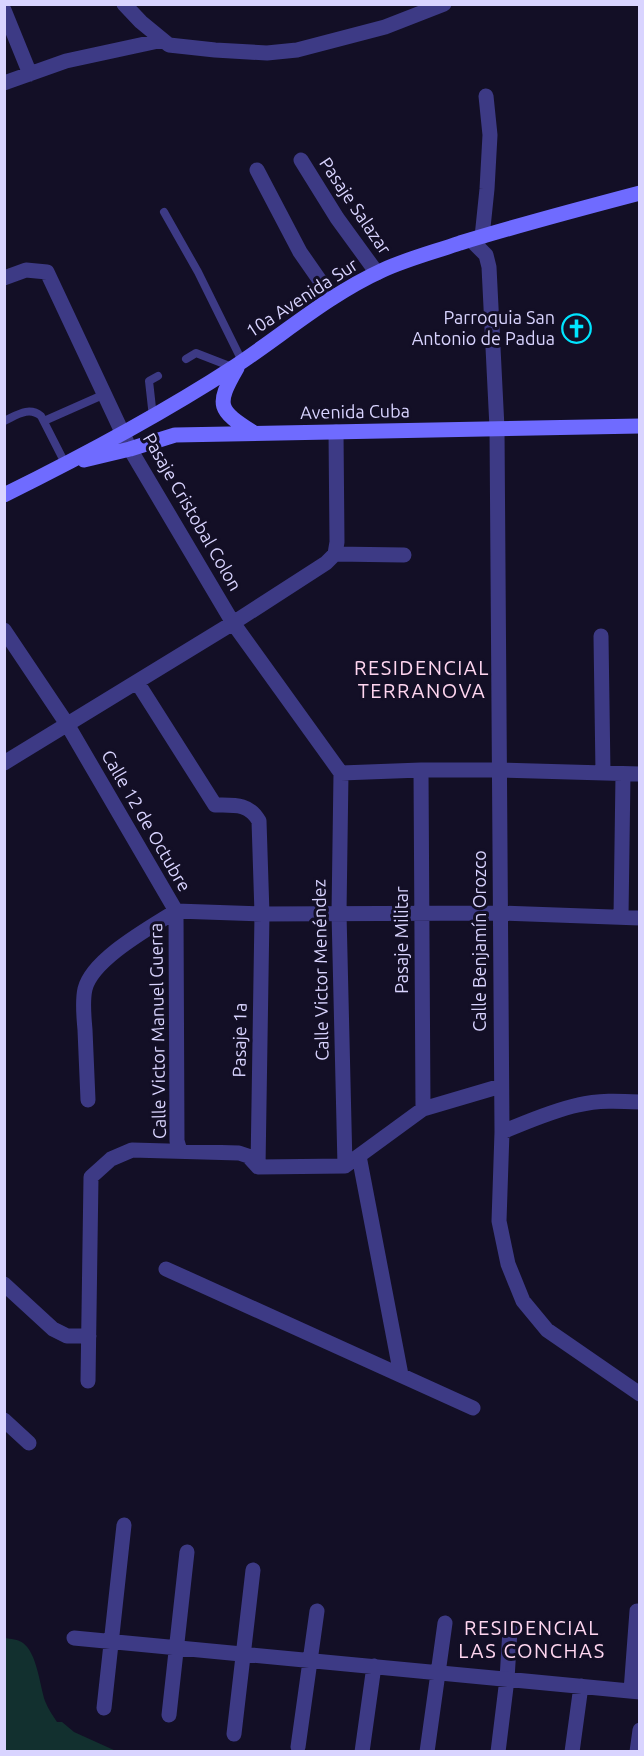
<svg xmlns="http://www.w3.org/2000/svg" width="644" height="1756" viewBox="0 0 644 1756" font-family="Ubuntu,sans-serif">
	<rect width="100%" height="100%" fill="#130f26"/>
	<!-- green -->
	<path fill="#12302f" d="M 4,1638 C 11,1639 18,1639 23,1643 C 37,1653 40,1686 45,1701 C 48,1709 53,1716 57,1722 L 62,1722 L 74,1732 L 116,1751 L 5,1751 Z"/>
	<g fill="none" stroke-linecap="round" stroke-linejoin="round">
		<!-- lane -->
		<path stroke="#3d3a85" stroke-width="8" d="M 164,212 L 198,272 L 242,361
			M 186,359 L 196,353 L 232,367
			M 153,417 L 149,381 L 158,376
			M 4,421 C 17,415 29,406 41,416 L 66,465
			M 44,421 L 105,394"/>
		<!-- street -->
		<path stroke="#3d3a85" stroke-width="15" d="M 124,4 L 141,22 L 169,45 L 215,50 L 267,53 L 297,50 L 385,27 L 444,4
			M 4,10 L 30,74
			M 4,83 L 66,61 L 163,40
			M 301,160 L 337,218 L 377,273
			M 257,170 L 300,252 L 332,298
			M 482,237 L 487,189 L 490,135 L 486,96
			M 471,240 L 486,255 L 489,267 L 497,428 L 502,1132 L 499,1221 L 508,1264 L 523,1301 L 547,1330 L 640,1394
			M 4,278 L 26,270 L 47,272 L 130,449 L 233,623 L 341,773
			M 335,554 L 404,555
			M 4,630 L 67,724 L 176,911 L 177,1141 L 180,1151
			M 601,636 L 603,773
			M 137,682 L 215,805 C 234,805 249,803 259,821 L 262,914 L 258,1167
			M 4,763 L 233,623 L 326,563 L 335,554 L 337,542 L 336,432
			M 421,770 L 423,1109
			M 341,773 L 339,913 L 345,1166
			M 341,773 L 421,770 L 499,770 L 640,774
			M 176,911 L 262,914 L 499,913 L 640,918
			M 621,917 L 623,774
			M 88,1100 C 87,1077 86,1054 85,1030 C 84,1017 82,1002 85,989 C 92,959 151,927 176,911
			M 502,1132 C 527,1122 551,1111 578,1105 C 598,1100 619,1101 640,1102
			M 359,1156 L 401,1375
			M 166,1269 L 473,1408
			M 4,1284 L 53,1329 L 67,1336 L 89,1336
			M 88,1381 L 91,1177 L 111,1159 L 132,1150 L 239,1153 L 248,1156 L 258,1167 L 345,1166 L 423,1109 L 501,1086
			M 4,1420 L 29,1443
			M 74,1638 L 640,1692
			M 631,1691 L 637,1611
			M 104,1708 L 124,1525
			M 169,1715 L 187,1552
			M 234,1734 L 253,1570
			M 298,1747 L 317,1611
			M 362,1752 L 374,1666
			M 427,1752 L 445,1623
			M 498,1752 L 507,1679 L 510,1630
			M 572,1752 L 581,1686
			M 637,1752 L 640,1730"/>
		<!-- secondary -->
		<path stroke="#6f6bff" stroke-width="15" d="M 237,368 C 215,406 218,410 254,433
			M 84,460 L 130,449 L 175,435 L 640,426
			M 4,495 C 83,456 160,415 234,367 C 284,334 328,295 383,270 C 407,259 434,252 460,243 C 519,225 579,209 640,193"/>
	</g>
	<!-- icons -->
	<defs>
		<symbol id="church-ring" viewBox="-11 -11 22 22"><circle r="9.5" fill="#130f26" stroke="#00e5ff" stroke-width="1.5"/><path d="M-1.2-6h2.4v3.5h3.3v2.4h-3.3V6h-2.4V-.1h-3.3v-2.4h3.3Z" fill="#00e5ff"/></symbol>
	</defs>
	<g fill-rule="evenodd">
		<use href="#church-ring" x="560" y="312" width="33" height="33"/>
	</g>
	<g text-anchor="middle" stroke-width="6" stroke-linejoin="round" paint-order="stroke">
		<!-- street labels -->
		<g font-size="18" fill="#d9d4ff" stroke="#130f26">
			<text transform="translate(355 206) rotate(56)" y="6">Pasaje Salazar</text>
			<text transform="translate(302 298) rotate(-33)" y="6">10a Avenida Sur</text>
			<text transform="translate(355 412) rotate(-1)" y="6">Avenida Cuba</text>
			<text transform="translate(192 512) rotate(60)" y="6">Pasaje Cristobal Colon</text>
			<text transform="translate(146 821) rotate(60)" y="6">Calle 12 de Octubre</text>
			<text transform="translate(402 940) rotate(-90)" y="6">Pasaje Militar</text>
			<text transform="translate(480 941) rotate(-90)" y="6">Calle Benjamín Orozco</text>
			<text transform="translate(321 970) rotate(-91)" y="6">Calle Victor Menéndez</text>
			<text transform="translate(158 1031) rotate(-91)" y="6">Calle Victor Manuel Guerra</text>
			<text transform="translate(240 1040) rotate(-89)" y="6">Pasaje 1a</text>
		</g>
		<!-- poi labels -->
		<g font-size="18" fill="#d9d4ff" stroke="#130f26" text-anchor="end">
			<text x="555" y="324">Parroquia San<tspan x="555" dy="21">Antonio de Padua</tspan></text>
		</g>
		<!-- neighbourhood labels -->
		<g font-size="20" letter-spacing="1.5" fill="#ffd6f0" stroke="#130f26">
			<text x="422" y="675">RESIDENCIAL<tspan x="422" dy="23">TERRANOVA</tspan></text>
			<text x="532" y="1635">RESIDENCIAL<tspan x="532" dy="23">LAS CONCHAS</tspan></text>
		</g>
	</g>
	<!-- border -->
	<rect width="644" height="1756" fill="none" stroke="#d9d4ff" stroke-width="12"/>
</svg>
